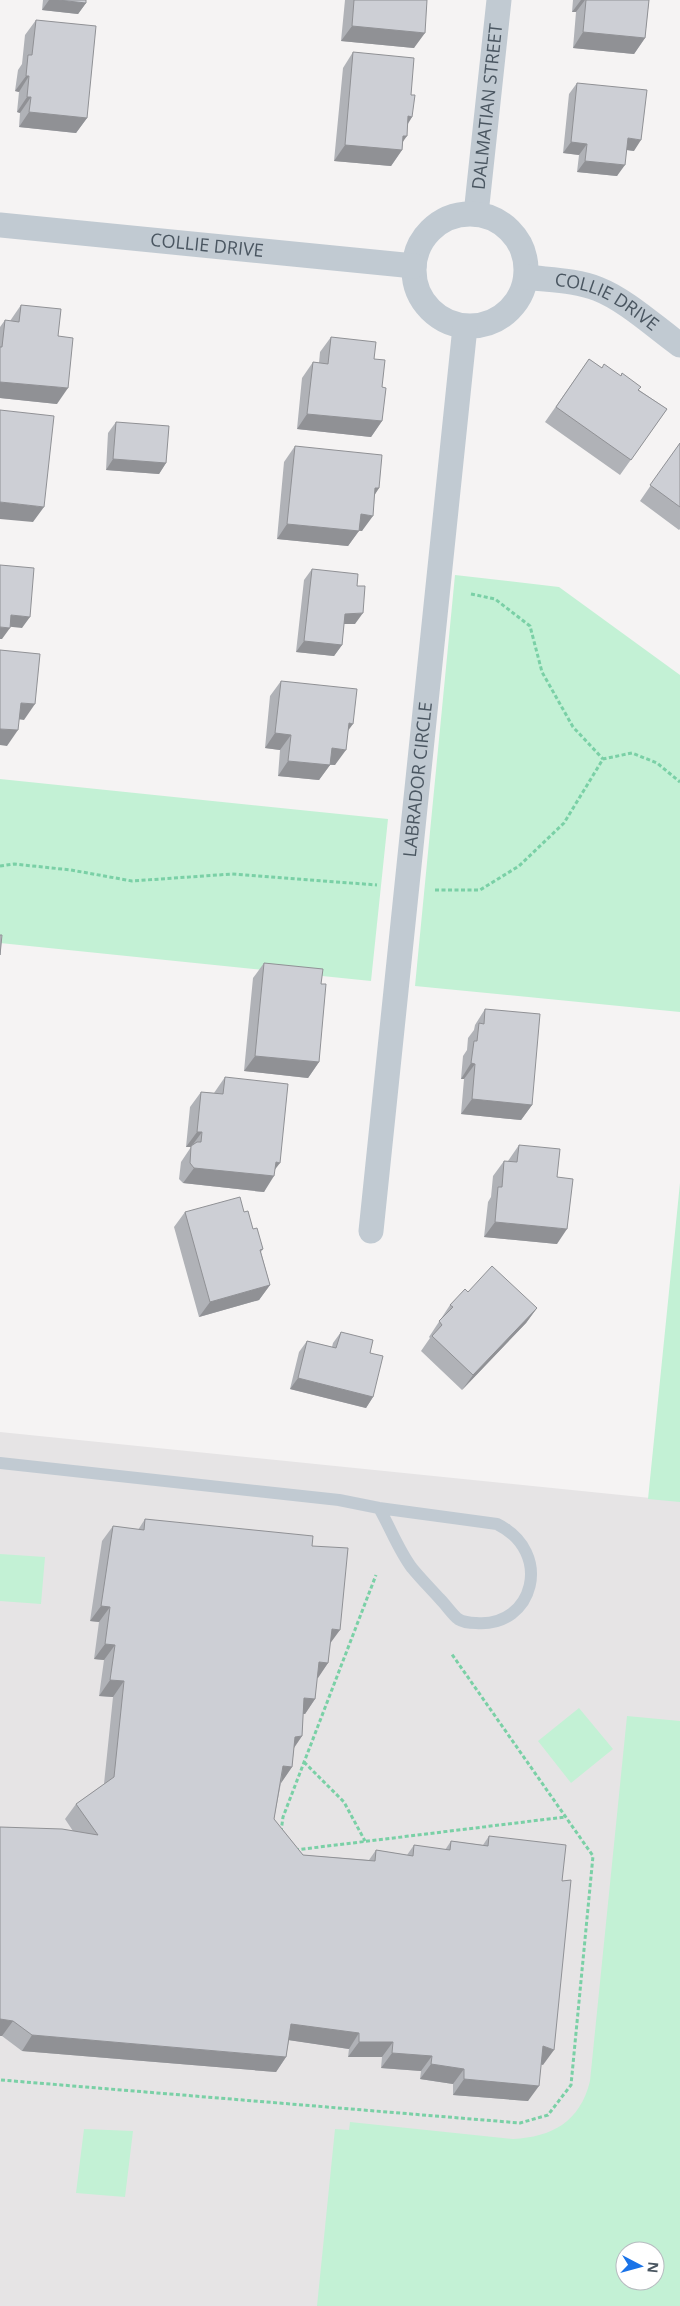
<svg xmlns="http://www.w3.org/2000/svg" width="680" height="2306" viewBox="0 0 680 2306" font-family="'Open Sans',sans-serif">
	<rect width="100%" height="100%" fill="#f5f3f3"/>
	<!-- education -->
	<path fill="#e6e4e5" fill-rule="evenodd" d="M 0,1432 L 680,1501 L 680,2306 L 0,2306 ZM 625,2251 L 655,2251 L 655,2281 L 625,2281 Z"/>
	<!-- green -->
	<path fill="#c3f1d5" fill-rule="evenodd" d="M 455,575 L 559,587 L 680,675 L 680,1012 L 415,986 Z
		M 0,779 L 388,819 L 371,981 L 0,943 Z
		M 680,1183 L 680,1502 L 648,1499 Z
		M 0,1554 L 45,1557 L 41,1604 L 0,1601 Z
		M 579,1708 L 613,1749 L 571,1783 L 538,1741 Z
		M 627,1716 L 680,1721 L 680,2306 L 317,2306 L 335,2129 L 349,2130 L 350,2122 L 513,2139 C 552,2137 580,2122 590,2081 ZM 625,2251 L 655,2251 L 655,2281 L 625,2281 Z
		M 84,2129 L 133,2131 L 125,2197 L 76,2193 Z"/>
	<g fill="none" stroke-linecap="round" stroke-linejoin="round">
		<!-- path -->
		<path stroke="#7ad0a6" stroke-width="3" stroke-dasharray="4 2.5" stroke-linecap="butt" d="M 471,594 L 495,599 L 530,626 L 542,672 L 573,727 L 603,759
			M 0,866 L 14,864 L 71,870 L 132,881 L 232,874 L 377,885
			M 435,890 L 480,890 L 519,866 L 564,823 L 603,759 L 632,753 L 657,763 L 680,782
			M 304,1762 L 344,1802 L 365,1841
			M 281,1832 L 283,1817 L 376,1575
			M 295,1850 L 565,1817
			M 1,2080 L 520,2123 L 548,2115 L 571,2085 L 593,1856 L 451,1653"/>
		<!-- service -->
		<path stroke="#c1cad2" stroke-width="12" d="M 0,1463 L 339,1500 L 379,1508 L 497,1524 C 554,1552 534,1628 476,1623 C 471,1623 463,1622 458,1619 C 452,1614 446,1605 440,1599 C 431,1589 421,1579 412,1568 C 399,1551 390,1527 379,1508"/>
		<!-- minor -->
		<g stroke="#c1cad2" stroke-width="25">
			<path id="s1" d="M 476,214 L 499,0"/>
			<circle cx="470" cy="270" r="56"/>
			<path id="s2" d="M 0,225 L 414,266"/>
			<path id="s3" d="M 526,277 C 549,280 576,280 598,289 C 626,300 655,327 680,345"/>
			<path id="s4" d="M 371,1231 L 465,327"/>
		</g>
	</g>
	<!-- wall -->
	<path fill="#b0b2b7" d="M 43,0 L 86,0 L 86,3 L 78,14 L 42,10 Z
		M 345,0 L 427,0 L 414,48 L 341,41 Z
		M 573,0 L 649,0 L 645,38 L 634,54 L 573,48 L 576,12 L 572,12 Z
		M 36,20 L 87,118 L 76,133 L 19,127 L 20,113 L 17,112 L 19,92 L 15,91 L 18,70 L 22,64 L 25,35 Z
		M 353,52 L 411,95 L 412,117 L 408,124 L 403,142 L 402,150 L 391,166 L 334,161 L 343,68 Z
		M 577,83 L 634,151 L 627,150 L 617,176 L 577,172 L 579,155 L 563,153 L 569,94 Z
		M 21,305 L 58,336 L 57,404 L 0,398 L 0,327 L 5,320 L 10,321 Z
		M 331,337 L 374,359 L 382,387 L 382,421 L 371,437 L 297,429 L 302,378 L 313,362 L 319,363 L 320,352 Z
		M 589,359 L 602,368 L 621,376 L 622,373 L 639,390 L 667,409 L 620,475 L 545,422 Z
		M 116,422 L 166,463 L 159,474 L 106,470 L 108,433 Z
		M 680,443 L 680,529 L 679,530 L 640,501 Z
		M 295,446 L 379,488 L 374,495 L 362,531 L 359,530 L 348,546 L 277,539 L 284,462 Z
		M 312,569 L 357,586 L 355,624 L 344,624 L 342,645 L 334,656 L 296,652 L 304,580 Z
		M 281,681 L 348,731 L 335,765 L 330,765 L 319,780 L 278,776 L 280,750 L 265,748 L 270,696 Z
		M 264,963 L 321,984 L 319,1062 L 308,1078 L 244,1071 L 253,978 Z
		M 485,1009 L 532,1105 L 521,1120 L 461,1114 L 464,1079 L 461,1079 L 463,1056 L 467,1050 L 468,1038 L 474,1030 L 475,1025 Z
		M 225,1077 L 275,1169 L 264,1192 L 183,1183 L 179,1179 L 181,1162 L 191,1147 L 186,1147 L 190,1107 L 201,1092 L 214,1093 Z
		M 519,1145 L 557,1177 L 557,1244 L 484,1237 L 488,1202 L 491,1197 L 493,1176 L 504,1161 L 508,1161 Z
		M 185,1212 L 244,1212 L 263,1249 L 261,1252 L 270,1285 L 259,1300 L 199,1317 L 174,1227 Z
		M 468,1292 L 537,1308 L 526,1323 L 462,1390 L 421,1351 L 430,1338 L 429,1337 L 450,1305 Z
		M 341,1332 L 370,1353 L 373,1397 L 366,1408 L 290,1389 L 299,1352 L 307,1341 L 332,1347 L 333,1343 Z
		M 145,1519 L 312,1546 L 330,1644 L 328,1663 L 317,1678 L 315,1699 L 305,1714 L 303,1714 L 302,1736 L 294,1748 L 292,1767 L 281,1783 L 274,1819 L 303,1855 L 369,1860 L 376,1850 L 407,1855 L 414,1845 L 445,1850 L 451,1841 L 483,1845 L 489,1836 L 543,2065 L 541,2064 L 528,2101 L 453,2095 L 453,2084 L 420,2079 L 421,2071 L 381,2068 L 382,2057 L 348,2057 L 349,2049 L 289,2040 L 286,2057 L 276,2072 L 22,2051 L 2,2036 L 0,2036 L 0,1827 L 73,1831 L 65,1819 L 76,1804 L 104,1784 L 113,1697 L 99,1696 L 104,1660 L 94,1659 L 99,1622 L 90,1621 L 102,1541 L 113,1526 L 138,1530 Z"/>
	<!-- shaded-wall -->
	<path fill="#909195" d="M 49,0 L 58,0 L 86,3 L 78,14 L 42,10 Z
		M 581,0 L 585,0 L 576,12 L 572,12 Z
		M 352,26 L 425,33 L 414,48 L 341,41 Z
		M 583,32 L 645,38 L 634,54 L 573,48 Z
		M 26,76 L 29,76 L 19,92 L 15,91 Z
		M 27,97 L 31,97 L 20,113 L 17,112 Z
		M 29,112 L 87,118 L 76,133 L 19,127 Z
		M 408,116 L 412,117 L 402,132 Z
		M 403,136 L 407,136 L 397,150 L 402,150 L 391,166 L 334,161 L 345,145 Z
		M 628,138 L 641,140 L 634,151 L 620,149 Z
		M 571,142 L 587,144 L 579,155 L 563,153 Z
		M 585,161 L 625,165 L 617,176 L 577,172 Z
		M 0,382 L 68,388 L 57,404 L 0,398 Z
		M 307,414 L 382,421 L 371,437 L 297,429 Z
		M 113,459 L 166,463 L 159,474 L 106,470 Z
		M 375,488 L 379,488 L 369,504 Z
		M 0,502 L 44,507 L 33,522 L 0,519 Z
		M 361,514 L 373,516 L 362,531 L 350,530 Z
		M 287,524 L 359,531 L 348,546 L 277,539 Z
		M 363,613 L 355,624 L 337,624 L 345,614 Z
		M 11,615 L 30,617 L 22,628 L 3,626 Z
		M 0,627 L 10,628 L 2,639 L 0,639 Z
		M 304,641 L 342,645 L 334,656 L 296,652 Z
		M 21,703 L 35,704 L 24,720 L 10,718 Z
		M 349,723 L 353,724 L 342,739 Z
		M 0,729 L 18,730 L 7,746 L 0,745 Z
		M 275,733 L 291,735 L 280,750 L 265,748 Z
		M 332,748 L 346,750 L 335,765 L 321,764 Z
		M 288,761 L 330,765 L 319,780 L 278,776 Z
		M 255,1056 L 319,1062 L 308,1078 L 244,1071 Z
		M 471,1063 L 475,1064 L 464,1079 L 461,1079 Z
		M 472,1099 L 532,1105 L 521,1120 L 461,1114 Z
		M 197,1132 L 202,1132 L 191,1147 L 186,1147 Z
		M 276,1162 L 280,1163 L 270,1176 L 274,1176 L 264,1192 L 183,1183 L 194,1168 Z
		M 495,1222 L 567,1229 L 557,1244 L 484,1237 Z
		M 270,1285 L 259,1300 L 199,1317 L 210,1302 Z
		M 537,1308 L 526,1323 L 462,1390 L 473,1375 Z
		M 298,1378 L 373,1397 L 366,1408 L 290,1389 Z
		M 101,1606 L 110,1607 L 99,1622 L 90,1621 Z
		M 332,1629 L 340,1630 L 329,1645 Z
		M 105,1644 L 115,1645 L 104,1660 L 94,1659 Z
		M 319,1662 L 328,1663 L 318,1678 L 308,1677 Z
		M 110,1680 L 124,1681 L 113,1697 L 99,1696 Z
		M 304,1698 L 315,1699 L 305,1714 L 294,1713 Z
		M 302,1736 L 291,1752 L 295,1737 Z
		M 283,1766 L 292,1767 L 281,1783 Z
		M 0,2019 L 13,2021 L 2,2036 L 0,2036 Z
		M 291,2024 L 359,2033 L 349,2049 L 281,2039 Z
		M 32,2035 L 286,2057 L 276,2072 L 22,2051 Z
		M 359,2042 L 393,2042 L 382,2057 L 348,2057 Z
		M 543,2046 L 554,2050 L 543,2065 L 532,2061 Z
		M 392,2053 L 432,2056 L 421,2071 L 381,2068 Z
		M 431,2064 L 464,2069 L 453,2084 L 420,2079 Z
		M 464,2079 L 539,2086 L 528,2101 L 453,2095 Z"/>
	<!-- building -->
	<path fill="#cdcfd5" stroke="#909195" d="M 58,0 L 86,0 L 86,3 Z
		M 354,0 L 427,0 L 425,33 L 352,26 Z
		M 586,0 L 649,0 L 645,38 L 583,32 Z
		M 36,20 L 96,26 L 87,118 L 29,112 L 31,97 L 27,97 L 29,76 L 26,76 L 28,55 L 32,55 Z
		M 353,52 L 414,58 L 411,95 L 415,95 L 412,117 L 408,116 L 407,136 L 403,136 L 402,150 L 345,145 Z
		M 577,83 L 647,90 L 641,140 L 628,138 L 625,165 L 585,161 L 587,144 L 571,142 Z
		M 21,305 L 61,309 L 58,336 L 73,338 L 68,388 L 0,382 L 0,347 L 2,347 L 5,320 L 19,322 Z
		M 331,337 L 376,342 L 374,359 L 385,360 L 382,387 L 386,388 L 382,421 L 307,414 L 313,362 L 328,364 Z
		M 589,359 L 602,368 L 604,364 L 621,376 L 622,373 L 641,387 L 638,390 L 667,409 L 631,460 L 556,407 Z
		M 0,410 L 54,416 L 44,507 L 0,502 Z
		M 116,422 L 169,426 L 166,463 L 113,459 Z
		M 680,443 L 680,507 L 650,485 Z
		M 295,446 L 382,455 L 379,488 L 375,488 L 373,516 L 361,514 L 359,531 L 287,524 Z
		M 0,565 L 34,568 L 30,617 L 11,615 L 10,628 L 0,627 Z
		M 312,569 L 358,574 L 357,586 L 365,586 L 363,613 L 345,614 L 342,645 L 304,641 Z
		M 0,650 L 40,654 L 35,704 L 21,703 L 18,730 L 0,729 Z
		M 281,681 L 357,689 L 353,724 L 349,723 L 346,750 L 332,748 L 330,765 L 288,761 L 291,735 L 275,733 Z
		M 0,935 L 2,935 L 0,955 Z
		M 264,963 L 323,969 L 321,984 L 326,984 L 319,1062 L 255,1056 Z
		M 485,1009 L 540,1014 L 532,1105 L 472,1099 L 475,1064 L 471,1063 L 474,1041 L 477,1041 L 479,1023 L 484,1024 Z
		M 225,1077 L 288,1084 L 280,1163 L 276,1162 L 274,1176 L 194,1168 L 190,1163 L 191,1146 L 197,1142 L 201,1142 L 202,1132 L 197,1132 L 201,1092 L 223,1094 Z
		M 519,1145 L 560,1149 L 557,1177 L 573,1179 L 567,1229 L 495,1222 L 498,1187 L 502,1187 L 504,1161 L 517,1162 Z
		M 240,1197 L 244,1212 L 248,1211 L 253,1229 L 257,1228 L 263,1249 L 260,1250 L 270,1285 L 210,1302 L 185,1212 Z
		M 492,1266 L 537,1308 L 473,1375 L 432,1336 L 442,1325 L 439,1321 L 453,1307 L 450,1305 L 465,1289 L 468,1292 Z
		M 341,1332 L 373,1340 L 370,1353 L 383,1356 L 373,1397 L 298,1378 L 307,1341 L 336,1348 Z
		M 145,1519 L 313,1536 L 312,1546 L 348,1548 L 340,1630 L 332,1629 L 328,1663 L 319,1662 L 315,1699 L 304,1698 L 302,1736 L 295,1737 L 292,1767 L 283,1766 L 274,1819 L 303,1855 L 375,1861 L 376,1850 L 413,1856 L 414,1845 L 450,1850 L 451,1841 L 488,1846 L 489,1836 L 566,1845 L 562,1881 L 571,1880 L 554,2050 L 543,2046 L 539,2086 L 464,2079 L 464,2069 L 431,2064 L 432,2056 L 392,2053 L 393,2042 L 359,2042 L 359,2033 L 291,2024 L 286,2057 L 32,2035 L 13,2021 L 0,2019 L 0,1827 L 62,1829 L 98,1835 L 76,1804 L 114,1777 L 124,1681 L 110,1680 L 115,1645 L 105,1644 L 110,1607 L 101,1606 L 113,1526 L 144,1530 Z"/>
	<g text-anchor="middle" stroke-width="4" stroke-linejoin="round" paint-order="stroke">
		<!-- street labels -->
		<g font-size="18" fill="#4a5661" stroke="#fff">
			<text dy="6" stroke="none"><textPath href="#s1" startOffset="108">DALMATIAN STREET</textPath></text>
			<text dy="6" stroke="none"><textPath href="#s2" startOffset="208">COLLIE DRIVE</textPath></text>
			<text dy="6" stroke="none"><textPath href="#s3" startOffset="86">COLLIE DRIVE</textPath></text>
			<text dy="6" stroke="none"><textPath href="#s4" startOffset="454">LABRADOR CIRCLE</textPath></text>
		</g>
	</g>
	<!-- north arrow -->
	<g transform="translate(640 2266) rotate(96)"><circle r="24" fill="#ffffff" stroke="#b7bbc0"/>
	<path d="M0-4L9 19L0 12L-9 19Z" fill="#1a73e8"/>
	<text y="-8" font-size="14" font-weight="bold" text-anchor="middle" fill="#4a5661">N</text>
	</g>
</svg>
